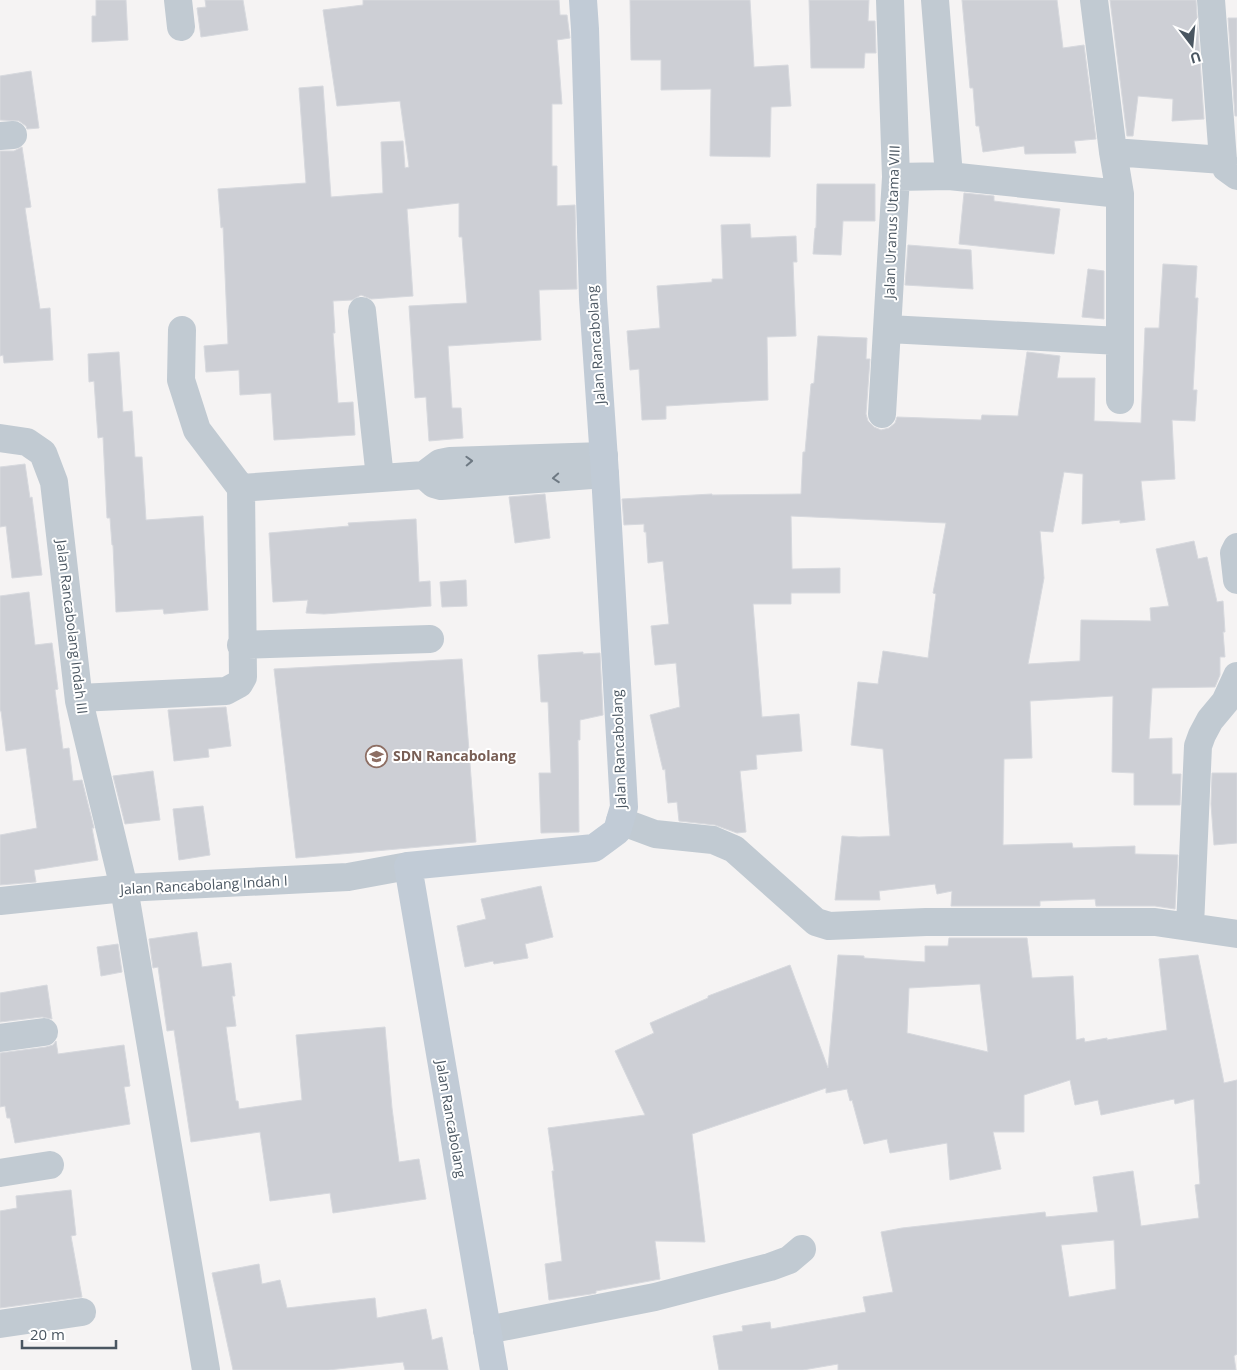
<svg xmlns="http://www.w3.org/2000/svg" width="1237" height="1370" viewBox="0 0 1237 1370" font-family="'Open Sans',sans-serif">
	<rect width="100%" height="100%" fill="#f5f3f3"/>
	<!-- building -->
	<path fill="#cdcfd5" stroke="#d7d9de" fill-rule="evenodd" d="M 96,0 L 126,0 L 128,40 L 92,42 L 92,16 L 96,16 Z
		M 205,0 L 243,0 L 248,30 L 201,37 L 197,8 L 206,7 Z
		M 363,0 L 559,0 L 560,15 L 567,15 L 570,38 L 557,40 L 562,104 L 552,104 L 552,166 L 557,166 L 557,206 L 575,205 L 577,289 L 539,290 L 541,340 L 448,346 L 452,408 L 461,408 L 463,438 L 429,441 L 426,397 L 415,398 L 409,306 L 467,303 L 462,237 L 459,237 L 459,203 L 407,209 L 413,296 L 371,299 L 361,295 L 352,300 L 333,301 L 335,333 L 333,333 L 338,403 L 353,402 L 355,435 L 274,440 L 271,393 L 240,395 L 239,370 L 206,372 L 204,346 L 228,344 L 223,227 L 221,228 L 218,189 L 306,183 L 299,88 L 323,86 L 331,197 L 383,193 L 381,142 L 403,141 L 405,168 L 409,167 L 400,101 L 337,106 L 323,10 L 363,5 Z
		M 630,0 L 750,0 L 754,67 L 788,65 L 791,106 L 771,107 L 770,157 L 710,156 L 711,89 L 661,90 L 661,60 L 631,60 Z
		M 809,0 L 869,0 L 868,21 L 875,21 L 876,53 L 865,53 L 864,68 L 811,68 Z
		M 962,0 L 1057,0 L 1063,48 L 1084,45 L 1096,139 L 1074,141 L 1076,153 L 1025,154 L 1024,146 L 983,152 L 979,126 L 976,126 L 973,88 L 970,88 Z
		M 1110,0 L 1196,0 L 1204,119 L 1172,121 L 1173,99 L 1138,96 L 1133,136 L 1127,136 Z
		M 1228,18 L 1237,18 L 1237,116 L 1235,116 Z
		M 31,71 L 39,128 L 27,129 L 26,126 L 19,121 L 0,120 L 0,76 Z
		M 22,147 L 31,207 L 25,208 L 40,309 L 50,308 L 53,360 L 4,363 L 3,355 L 0,356 L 0,151 L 14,151 Z
		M 817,184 L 875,184 L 875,221 L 843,221 L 841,255 L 813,254 L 815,228 L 816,228 Z
		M 964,193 L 994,196 L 994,201 L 1060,209 L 1054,254 L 959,244 Z
		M 750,224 L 751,238 L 796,236 L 797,262 L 793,262 L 796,336 L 767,337 L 768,400 L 666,406 L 666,419 L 642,420 L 639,369 L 630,370 L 627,331 L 660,328 L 657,286 L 712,282 L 712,279 L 723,279 L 721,225 Z
		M 908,245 L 971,250 L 973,289 L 905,285 Z
		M 1163,264 L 1197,266 L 1195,298 L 1198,298 L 1193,390 L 1197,390 L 1195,421 L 1172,420 L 1175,479 L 1141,481 L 1145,520 L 1120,523 L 1120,520 L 1082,524 L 1083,474 L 1064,472 L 1053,532 L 1040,531 L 1044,578 L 1028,664 L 1080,661 L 1081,620 L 1151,621 L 1150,608 L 1169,606 L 1156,549 L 1194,541 L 1198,559 L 1207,557 L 1217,602 L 1223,601 L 1225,632 L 1223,632 L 1225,657 L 1220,657 L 1220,675 L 1215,687 L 1152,688 L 1149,739 L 1172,738 L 1172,774 L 1181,774 L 1180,805 L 1134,805 L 1134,773 L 1112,772 L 1113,696 L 1030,701 L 1032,758 L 1004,759 L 1003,845 L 1072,843 L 1073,848 L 1135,846 L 1135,854 L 1178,855 L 1175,909 L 1155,906 L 1096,906 L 1095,899 L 1040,901 L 1040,906 L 951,906 L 952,891 L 937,894 L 935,884 L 879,891 L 880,900 L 835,900 L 842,836 L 859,837 L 890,836 L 883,749 L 851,745 L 858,682 L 878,684 L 883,651 L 928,658 L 936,594 L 933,593 L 946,523 L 791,516 L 792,569 L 840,568 L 840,593 L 791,593 L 791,604 L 753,604 L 762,717 L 799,714 L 802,751 L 756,755 L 757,769 L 740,771 L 746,832 L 737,833 L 715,825 L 679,821 L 677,802 L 668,803 L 665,769 L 663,770 L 650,715 L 680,707 L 676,663 L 655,665 L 651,626 L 669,624 L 663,561 L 648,563 L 646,532 L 644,532 L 644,524 L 624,525 L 622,499 L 712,494 L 712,495 L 801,494 L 803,452 L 805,452 L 811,384 L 814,383 L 818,336 L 867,338 L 866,359 L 870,359 L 866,414 L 868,421 L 874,427 L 881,430 L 889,428 L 895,423 L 897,417 L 981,420 L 982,415 L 1018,416 L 1027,352 L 1060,356 L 1057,378 L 1095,378 L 1094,421 L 1141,423 L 1145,328 L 1159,328 Z
		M 1088,269 L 1104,271 L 1104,319 L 1082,317 Z
		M 119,352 L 123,412 L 132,411 L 135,457 L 142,457 L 146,520 L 203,516 L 208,610 L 164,614 L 163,609 L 116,612 L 113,545 L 112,545 L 110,518 L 107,518 L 103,437 L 98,438 L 94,381 L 89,382 L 88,354 Z
		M 25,464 L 30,498 L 32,497 L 42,575 L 12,578 L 6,526 L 0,527 L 0,467 Z
		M 545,494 L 550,538 L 515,543 L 509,497 Z
		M 416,519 L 419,582 L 430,581 L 431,606 L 324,614 L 306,613 L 308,600 L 273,602 L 269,533 L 349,526 L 348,523 Z
		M 466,580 L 467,606 L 442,607 L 440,582 Z
		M 29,592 L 35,645 L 52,643 L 58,689 L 55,690 L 63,749 L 69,748 L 73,781 L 82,780 L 94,828 L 92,828 L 98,860 L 34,870 L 36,882 L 0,885 L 0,835 L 37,828 L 26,748 L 6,751 L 1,711 L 0,711 L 0,596 Z
		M 583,652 L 583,654 L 600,653 L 603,715 L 580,720 L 580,740 L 578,740 L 579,832 L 541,833 L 539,773 L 551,773 L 548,702 L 541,702 L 538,655 Z
		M 462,659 L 476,842 L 296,858 L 274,669 Z
		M 226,707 L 231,746 L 208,749 L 209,757 L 174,761 L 168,710 Z
		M 153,771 L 160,820 L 125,824 L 113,776 Z
		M 1212,773 L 1237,773 L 1237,843 L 1214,845 L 1211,804 Z
		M 203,806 L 210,855 L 179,860 L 173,809 Z
		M 541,886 L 553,937 L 525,944 L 528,958 L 494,964 L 493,961 L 465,967 L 457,926 L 486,919 L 481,899 Z
		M 197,932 L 202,967 L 231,963 L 235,996 L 232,996 L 236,1026 L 226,1027 L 236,1101 L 238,1101 L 239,1109 L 302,1100 L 296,1035 L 385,1027 L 392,1108 L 399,1162 L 419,1159 L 426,1199 L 333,1213 L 330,1193 L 270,1201 L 260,1132 L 191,1142 L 174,1030 L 167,1031 L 158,967 L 153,968 L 149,939 Z
		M 949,938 L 1027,938 L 1032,978 L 1073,976 L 1076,1040 L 1084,1038 L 1085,1042 L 1107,1038 L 1107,1040 L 1167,1030 L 1159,959 L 1198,955 L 1224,1083 L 1237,1080 L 1237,1354 L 1234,1356 L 1236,1370 L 838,1370 L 838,1364 L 803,1370 L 719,1370 L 713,1336 L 743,1331 L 742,1326 L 770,1322 L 771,1329 L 866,1312 L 863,1297 L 893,1292 L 881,1232 L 902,1228 L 1045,1212 L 1046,1217 L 1098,1212 L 1093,1177 L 1133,1171 L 1141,1226 L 1199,1218 L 1195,1185 L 1200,1184 L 1194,1099 L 1175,1104 L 1174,1099 L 1101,1115 L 1098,1100 L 1075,1105 L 1070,1080 L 1024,1095 L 1024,1132 L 993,1132 L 1001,1169 L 950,1180 L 947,1143 L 890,1153 L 887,1139 L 864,1144 L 852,1100 L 850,1101 L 847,1089 L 826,1093 L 826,1088 L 692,1134 L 705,1242 L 655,1241 L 660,1279 L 596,1291 L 596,1293 L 591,1294 L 549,1300 L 545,1264 L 562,1261 L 552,1171 L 554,1171 L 548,1128 L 645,1115 L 615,1051 L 654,1033 L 650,1023 L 708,998 L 708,996 L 790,965 L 828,1068 L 838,955 L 864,956 L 864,958 L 925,962 L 925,946 L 948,946 ZM 980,984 L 988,1052 L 907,1033 L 909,988 ZM 1114,1240 L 1116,1289 L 1069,1297 L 1061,1245 Z
		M 118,944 L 122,972 L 101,976 L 97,947 Z
		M 47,985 L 52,1019 L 42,1017 L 0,1022 L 0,993 Z
		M 56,1041 L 58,1054 L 124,1045 L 130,1086 L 124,1087 L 130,1124 L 15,1143 L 10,1118 L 7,1118 L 5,1106 L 0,1107 L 0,1053 L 46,1047 L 53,1045 Z
		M 71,1190 L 76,1235 L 71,1236 L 82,1297 L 0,1308 L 0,1211 L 17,1208 L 16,1196 Z
		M 259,1264 L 262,1284 L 280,1280 L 287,1308 L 375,1298 L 377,1318 L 426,1309 L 432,1340 L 442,1337 L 448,1370 L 405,1370 L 403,1362 L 328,1370 L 233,1370 L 212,1273 Z"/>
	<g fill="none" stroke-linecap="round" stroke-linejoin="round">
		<!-- street -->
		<path stroke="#c1cad2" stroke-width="28" d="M 178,0 L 181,27
			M 935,0 L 949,176 L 1120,194
			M 1094,0 L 1113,152 L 1120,194 L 1120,400
			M 1211,0 L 1223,160 L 1226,168 L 1237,176
			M 0,136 L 13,135
			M 1113,152 L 1223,160
			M 896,177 L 949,176
			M 362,311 L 380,478
			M 888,329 L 1120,341
			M 182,330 L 181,380 L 197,430 L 241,488
			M 882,414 L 896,177 L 890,0
			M 0,438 L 27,442 L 43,453 L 54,482 L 79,701 L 124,888 L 206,1370
			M 424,475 L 434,484 L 441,486 L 605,474
			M 1237,547 L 1234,553 L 1237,580
			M 241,645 L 430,639
			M 79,698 L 226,691 L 239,684 L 243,677 L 241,488 L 424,475 L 440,463 L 450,461 L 604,456
			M 620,821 L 655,834 L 713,840 L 734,849 L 816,922 L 829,926 L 926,922 L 1155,922 L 1237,934
			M 0,901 L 124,888 L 348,877 L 408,866
			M 1190,926 L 1198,746 L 1202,735 L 1210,720 L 1225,702 L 1237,676
			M 0,1038 L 44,1032
			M 0,1173 L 50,1165
			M 0,1324 L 82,1312
			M 487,1330 L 655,1297 L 770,1267 L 789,1260 L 802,1249"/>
		<!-- secondary -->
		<path stroke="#c1cbd6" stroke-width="28" d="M 494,1370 L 408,866 L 594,848 L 617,831 L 624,807 L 605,474 L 593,299 L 585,29 L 583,0"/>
	</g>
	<!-- one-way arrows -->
	<defs><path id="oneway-chevron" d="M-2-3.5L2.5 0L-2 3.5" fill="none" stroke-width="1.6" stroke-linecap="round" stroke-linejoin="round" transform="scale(1.25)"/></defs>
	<g stroke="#6e7983">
		<use href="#oneway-chevron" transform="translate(469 461) rotate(-2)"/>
		<use href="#oneway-chevron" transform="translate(556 478) rotate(176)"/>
	</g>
	<!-- icons -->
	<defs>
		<symbol id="school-ring" viewBox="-11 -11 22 22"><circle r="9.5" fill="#fff" stroke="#8d6e63" stroke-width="1.5"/><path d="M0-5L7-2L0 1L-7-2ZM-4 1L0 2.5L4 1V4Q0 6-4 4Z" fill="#8d6e63"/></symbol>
	</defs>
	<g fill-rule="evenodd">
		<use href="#school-ring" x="364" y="744" width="25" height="25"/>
	</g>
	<g text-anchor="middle" stroke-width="4" stroke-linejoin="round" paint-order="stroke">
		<!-- street labels -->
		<g font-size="14" fill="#4a5661" stroke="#fff">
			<text transform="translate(892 222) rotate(-88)" y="5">Jalan Uranus Utama VIII</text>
			<text transform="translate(596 345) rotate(-94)" y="5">Jalan Rancabolang</text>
			<text transform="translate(72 627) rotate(83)" y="5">Jalan Rancabolang Indah III</text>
			<text transform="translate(619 749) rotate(-92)" y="5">Jalan Rancabolang</text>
			<text transform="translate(204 885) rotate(-3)" y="5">Jalan Rancabolang Indah I</text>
			<text transform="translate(451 1119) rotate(80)" y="5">Jalan Rancabolang</text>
		</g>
		<!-- education labels -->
		<g font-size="14" font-weight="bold" fill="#785e54" stroke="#fff" text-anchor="start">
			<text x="393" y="761">SDN Rancabolang</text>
		</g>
	</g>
	<!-- north arrow -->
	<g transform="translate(1192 45) rotate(164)" stroke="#ffffff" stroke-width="4" paint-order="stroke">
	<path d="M0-4L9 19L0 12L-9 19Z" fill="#4a5661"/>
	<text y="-8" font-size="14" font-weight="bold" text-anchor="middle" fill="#4a5661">U</text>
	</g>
	<!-- scale -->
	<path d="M22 1340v8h94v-8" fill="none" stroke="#4a5661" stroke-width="2.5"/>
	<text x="30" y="1340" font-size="15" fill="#4a5661" stroke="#ffffff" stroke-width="4" paint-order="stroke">20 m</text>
</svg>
